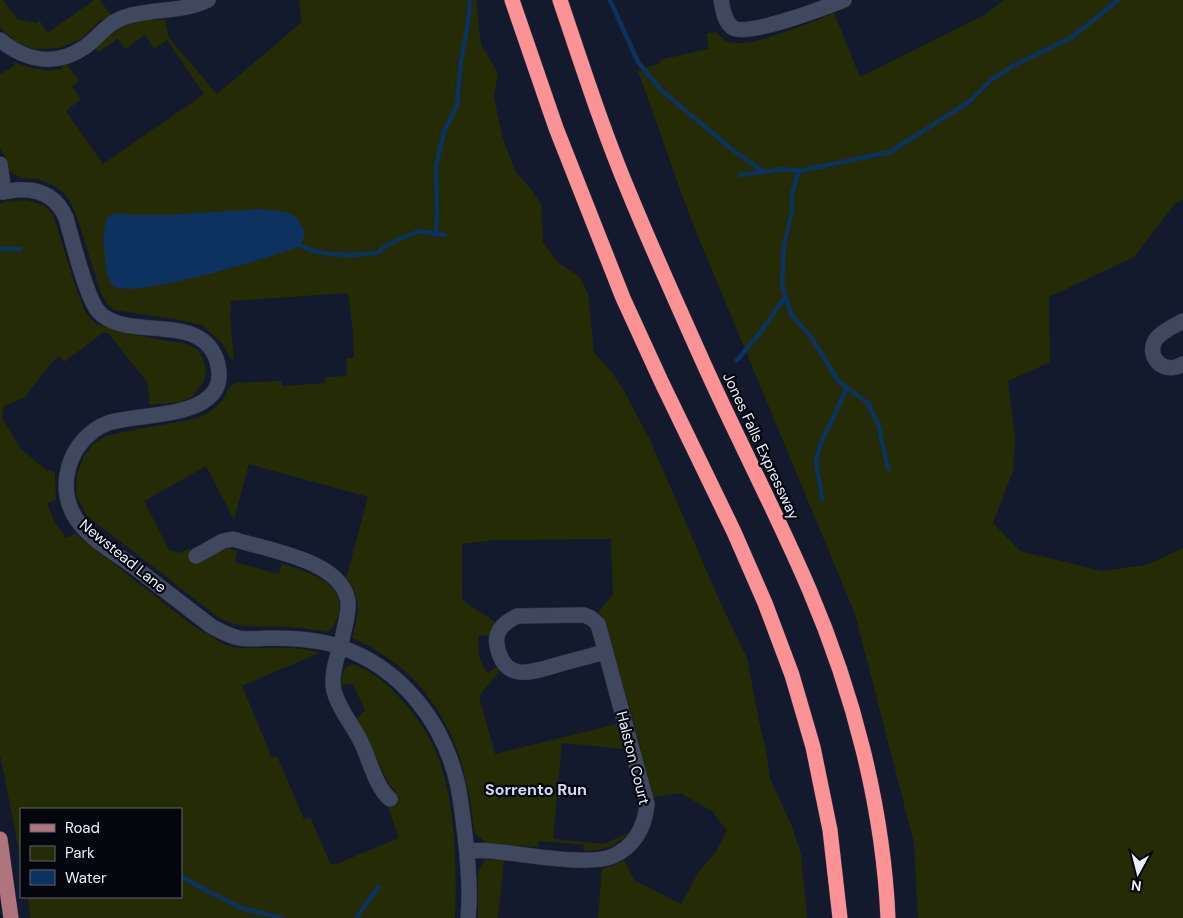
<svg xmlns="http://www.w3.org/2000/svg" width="1183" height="918" viewBox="0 0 1183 918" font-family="'DM Sans',sans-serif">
	<rect width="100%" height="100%" fill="#141a2e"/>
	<!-- green -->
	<path fill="#242b05" d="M 0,0 L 3,0 L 17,19 L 37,23 L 39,20 L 48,33 L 94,0 L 100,0 L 111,15 L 98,22 L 81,39 L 60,48 L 34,49 L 16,42 L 0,28 Z
		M 299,0 L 476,0 L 481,45 L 498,73 L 494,96 L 502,136 L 515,171 L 530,188 L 541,204 L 543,242 L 558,263 L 579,276 L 588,293 L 594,353 L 610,370 L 622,387 L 650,440 L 721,604 L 747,658 L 759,721 L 767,755 L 770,779 L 791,824 L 801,854 L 807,918 L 598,918 L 602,869 L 617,864 L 624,860 L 634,880 L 681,904 L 698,873 L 715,853 L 727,831 L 712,811 L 680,793 L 653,797 L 633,719 L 606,628 L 603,617 L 598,613 L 613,594 L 611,539 L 495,540 L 462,544 L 462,600 L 495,622 L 489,636 L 479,635 C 477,649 479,662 488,673 L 496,667 L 500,671 L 479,696 L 495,754 L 617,724 L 623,749 L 562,743 L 553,839 L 604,844 L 630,832 C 616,846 604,851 584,851 L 583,845 L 539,841 L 538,847 L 486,843 L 474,832 C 468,762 445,694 382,654 C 372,648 363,642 352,638 C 359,616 362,597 346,578 L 368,497 L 249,464 L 234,520 L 206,466 L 144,501 L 169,550 L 180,553 L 190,548 L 195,561 L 229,548 L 237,551 L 235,562 L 279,574 L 282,564 C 304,570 349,583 338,616 C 335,622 334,628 328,632 C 316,630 303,628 290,627 C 264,625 245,630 221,619 L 87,516 L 76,495 L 77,474 L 84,456 L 93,444 L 106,436 L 128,431 L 199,418 L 212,410 L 223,400 L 228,389 L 235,383 L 281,381 L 282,386 L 325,383 L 325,377 L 347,376 L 346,358 L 354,358 L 353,332 L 348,293 L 231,301 L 230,316 L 234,360 L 230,357 L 222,343 L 202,325 L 180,320 L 114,310 L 106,302 L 101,293 L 77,217 L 71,203 L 63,192 L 53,185 L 37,179 L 20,178 L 8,170 L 7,159 L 0,149 L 0,74 L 14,66 L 15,62 C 30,69 46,72 62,69 L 63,64 L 67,64 L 79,81 L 72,86 L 81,99 L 66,111 L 103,164 L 204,94 L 167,40 L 154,49 L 145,35 L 125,49 L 118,39 L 98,52 L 95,48 C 122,26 129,18 165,20 L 169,38 L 217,94 L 302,22 Z
		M 1004,0 L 1183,0 L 1183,199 L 1174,205 L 1134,257 L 1049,297 L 1050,362 L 1008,381 L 1015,437 L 1013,471 L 993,523 L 1020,551 L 1102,571 L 1146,565 L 1183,548 L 1183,918 L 918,918 L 914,843 L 855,614 L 690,217 L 638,71 L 660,63 L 659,60 L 708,49 L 707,33 L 716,32 C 719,35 723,40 728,42 C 748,50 813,21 834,13 L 860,77 L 986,14 Z
		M 27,200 L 44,205 L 53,214 L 74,282 L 85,312 L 96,324 L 146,337 L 187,344 L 198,350 L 204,361 L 206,371 L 204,381 L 199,388 L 192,397 L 180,402 L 150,405 L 147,382 L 109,334 L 104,332 L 64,362 L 60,356 L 51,363 L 24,398 L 4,406 L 2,418 L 20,448 L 46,470 L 55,472 L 56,500 L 47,503 L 54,521 L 66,538 L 74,533 L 192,625 L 226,645 L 238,648 L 294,648 L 321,652 L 242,686 L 272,758 L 277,756 L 304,819 L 310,817 L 330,863 L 334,865 L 399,838 L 387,804 L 396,791 L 389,784 L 357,718 L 365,710 L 353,684 L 342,685 C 342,673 342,669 352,664 C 370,669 386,683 398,696 C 413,712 426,729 435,749 C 456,798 457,865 455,918 L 30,918 L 28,897 L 181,897 L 181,809 L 21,809 L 21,861 L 0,754 L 0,204 L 3,202 Z
		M 485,860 L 504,860 L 498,918 L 478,918 L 478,872 Z"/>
	<!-- water -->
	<path fill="#0e3260" d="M 259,209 L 286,212 L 297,218 L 305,232 L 301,246 C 275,256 132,300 114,286 C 107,281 106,266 105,258 C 103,243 102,229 108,216 L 117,213 L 137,215 L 165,215 Z"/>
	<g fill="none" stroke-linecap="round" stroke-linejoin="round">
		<!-- stream -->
		<path stroke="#0e3260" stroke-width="4.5" d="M 610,0 L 638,62 L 661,90 L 734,151 L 763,171
			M 799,171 L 792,194 L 792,212 L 784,244 L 782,285 L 791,314 L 811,337 L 839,382 L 868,403 L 879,427 L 888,469
			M 740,175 L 783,169 L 799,171 L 890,152 L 970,101 L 991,80 L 1018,63 L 1071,38 L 1118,0
			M 436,234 L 437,211 L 436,166 L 444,132 L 457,105 L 461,61 L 468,23 L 470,0
			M 297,244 L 313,251 L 330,254 L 351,255 L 377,253 L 389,244 L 419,231 L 445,235
			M 0,249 L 21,249
			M 737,360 L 759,334 L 785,297
			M 822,499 L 816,460 L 821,443 L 847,388
			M 181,876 L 203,889 L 241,908 L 282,918
			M 356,918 L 378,888"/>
		<defs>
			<path id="minor" d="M 721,0 C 723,9 724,22 733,28 C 748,37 826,7 844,0
				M 0,40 C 26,61 56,67 85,47 C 99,37 108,22 125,17 C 152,8 181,13 208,0
				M 0,164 L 4,192
				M 0,192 C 6,192 11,191 16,190 C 40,188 57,197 66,218 C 72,239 86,296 98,311 C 127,344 205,308 218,365 C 230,421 139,412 108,423 C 69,438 52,490 80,524 C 93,541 115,553 133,566 C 159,586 185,606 211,626 C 220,631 229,636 239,638 C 249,640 259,638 269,638 C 292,638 318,639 340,647 C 402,668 444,723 458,786 C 461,802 463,818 465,835 C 468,861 471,891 468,918
				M 1183,321 C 1174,326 1162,331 1156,339 C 1145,356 1163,376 1183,364
				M 196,556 L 223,541 L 233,539 C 266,550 343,560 348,602 C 349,612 345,625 343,635 C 339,654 330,672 334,691 C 339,710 353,725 361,742 C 369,758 376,788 390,799
				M 467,851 C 474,851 482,850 490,851 C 519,853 588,867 613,856 C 634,847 645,827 647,804 L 598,624 L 591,618 L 584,615 L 517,616 C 506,622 494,630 497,645 C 504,684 533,672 560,664 C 575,660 590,656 605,652"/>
			<path id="major" d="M 0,839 L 11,918"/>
			<path id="highway" d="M 512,0 L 556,128 L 623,298 L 661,381 L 734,532 L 765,603 L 792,675 L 813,747 L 830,830 L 840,918
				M 560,0 C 582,65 603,131 630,195 C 653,251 678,306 703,362 C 737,438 776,512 809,589 C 853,692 883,806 888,918"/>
		</defs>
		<!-- minor casing -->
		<use href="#minor" stroke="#313445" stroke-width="16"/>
		<!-- major casing -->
		<use href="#major" stroke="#313445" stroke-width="16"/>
		<!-- highway casing -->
		<use href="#highway" stroke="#313445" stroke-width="16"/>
		<!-- minor -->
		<use href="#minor" stroke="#40485f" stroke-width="15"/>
		<!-- major -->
		<use href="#major" stroke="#b0747f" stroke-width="15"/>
		<!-- highway -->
		<use href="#highway" stroke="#fb9295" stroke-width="15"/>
	</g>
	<g text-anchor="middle" stroke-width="4.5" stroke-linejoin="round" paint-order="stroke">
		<!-- street labels -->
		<g font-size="15" fill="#ebf0ff" stroke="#04060e">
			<text transform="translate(761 446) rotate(65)" y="5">Jones Falls Expressway</text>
			<text transform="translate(123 556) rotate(39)" y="5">Newstead Lane</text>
			<text transform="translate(633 758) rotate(76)" y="5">Halston Court</text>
		</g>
		<!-- neighbourhood labels -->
		<g font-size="16" font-weight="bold" fill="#d1dbf7" stroke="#04060e">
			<text x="536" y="795">Sorrento Run</text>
		</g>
	</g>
	<!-- legend -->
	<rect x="20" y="808" width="162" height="90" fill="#04060e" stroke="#60646e"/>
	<rect x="30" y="824" width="25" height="8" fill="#b0747f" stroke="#60646e"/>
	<text x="65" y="833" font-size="15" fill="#ebf0ff">Road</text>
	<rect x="30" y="846" width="25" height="15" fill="#242b05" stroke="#60646e"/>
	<text x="65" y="858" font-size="15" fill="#ebf0ff">Park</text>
	<rect x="30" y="870" width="25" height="15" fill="#0e3260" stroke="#60646e"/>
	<text x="65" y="883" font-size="15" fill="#ebf0ff">Water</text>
	<!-- north arrow -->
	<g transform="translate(1138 873) rotate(187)" stroke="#04060e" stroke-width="4" paint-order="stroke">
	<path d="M0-4L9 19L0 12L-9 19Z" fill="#ebf0ff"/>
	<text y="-8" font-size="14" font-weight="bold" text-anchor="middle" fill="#ebf0ff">N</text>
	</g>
</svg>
